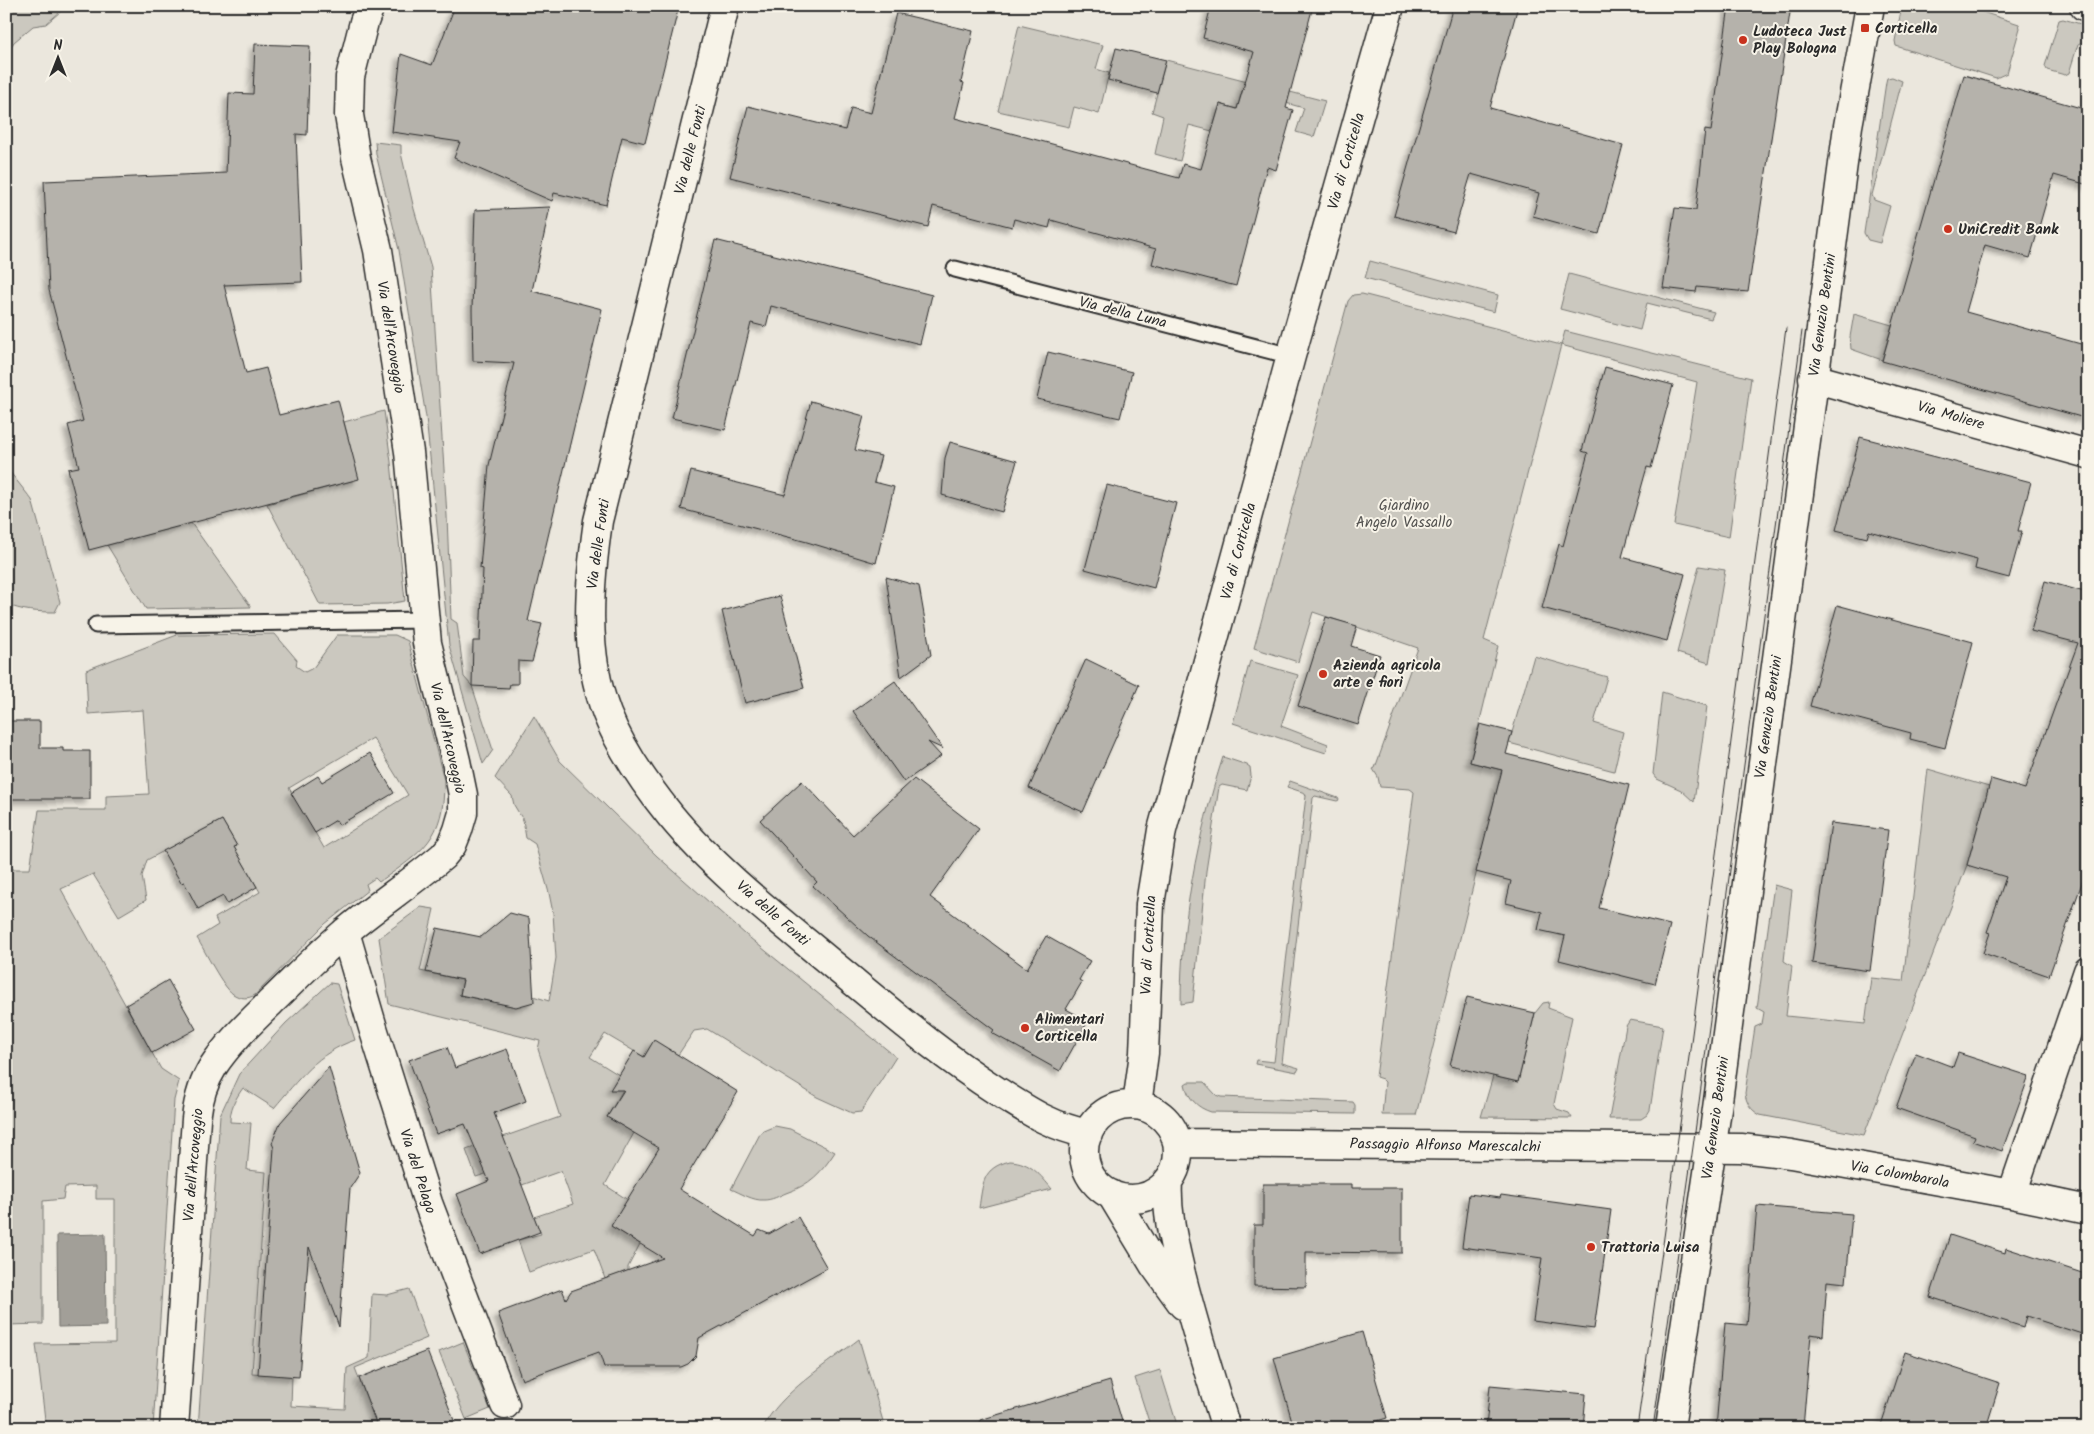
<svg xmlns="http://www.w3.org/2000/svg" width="2094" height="1434" viewBox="0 0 2094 1434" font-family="Kalam,sans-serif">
	<defs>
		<filter id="shadow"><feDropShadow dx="-4.5" dy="4.5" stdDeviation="2.5" flood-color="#0004"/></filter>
	</defs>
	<rect width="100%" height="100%" fill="#ebe7dd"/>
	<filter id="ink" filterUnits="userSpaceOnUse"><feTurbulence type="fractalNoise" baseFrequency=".02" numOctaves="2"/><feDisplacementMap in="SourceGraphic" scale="10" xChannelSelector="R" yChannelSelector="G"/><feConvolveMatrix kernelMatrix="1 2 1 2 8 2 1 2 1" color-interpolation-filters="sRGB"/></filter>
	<g filter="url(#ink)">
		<!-- green -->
		<path fill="#cbc8bf" stroke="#7b7a75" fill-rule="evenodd" d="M 6,6 L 67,6 L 46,24 L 33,26 L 14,42 L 6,54 Z
			M 1902,6 L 1964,6 L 2019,24 L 2020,28 L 2007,73 L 1996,78 L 1896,46 L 1895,41 Z
			M 2063,19 L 2088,26 L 2088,43 L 2082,42 L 2078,44 L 2069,73 L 2065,75 L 2047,70 L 2045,66 L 2059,20 Z
			M 1019,25 L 1103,45 L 1096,69 L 1109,73 L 1099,114 L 1074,107 L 1069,127 L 998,111 Z
			M 1166,60 L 1325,101 L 1314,137 L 1296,132 L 1304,108 L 1242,91 L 1237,109 L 1220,104 L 1212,131 L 1189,125 L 1180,161 L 1155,154 L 1163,116 L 1152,112 Z
			M 1892,77 L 1902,81 L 1872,195 L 1874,200 L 1890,206 L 1880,243 L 1868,240 L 1864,233 L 1886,82 L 1887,78 Z
			M 375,142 L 401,145 L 401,153 L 414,209 L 431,267 L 447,516 L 451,619 L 457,623 L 464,677 L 472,686 L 493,750 L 483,764 L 449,645 L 426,417 L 399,250 L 376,154 Z
			M 1370,261 L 1498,295 L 1494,312 L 1365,278 Z
			M 1569,274 L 1714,312 L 1711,319 L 1647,303 L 1640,330 L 1560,309 Z
			M 1362,294 L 1561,345 L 1565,331 L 1751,378 L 1729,537 L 1674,525 L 1697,382 L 1561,345 L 1484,640 L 1498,646 L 1470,762 L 1502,770 L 1416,1115 L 1382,1115 L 1385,1082 L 1382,1079 L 1376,1077 L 1414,792 L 1410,789 L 1380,787 L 1378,777 L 1373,769 L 1375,768 L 1418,648 L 1313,612 L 1298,662 L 1254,648 L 1348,301 L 1353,295 Z
			M 1854,314 L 1892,325 L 1882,360 L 1851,349 L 1850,337 Z
			M 384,411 L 391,462 L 405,601 L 387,604 L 320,605 L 267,504 L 358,479 L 344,422 Z
			M 6,467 L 32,500 L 60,602 L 55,612 C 39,612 21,611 6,604 Z
			M 191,523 L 251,607 L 146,609 L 107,545 Z
			M 1699,566 L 1725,570 L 1709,663 L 1677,653 Z
			M 275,634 L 297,660 L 296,666 L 305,672 L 313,668 L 337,635 L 395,635 L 408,641 L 444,780 C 445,839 422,852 379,882 L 375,878 L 366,884 L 368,890 L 325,924 L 255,995 C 248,999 241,999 233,994 C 222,986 205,951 197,938 L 218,925 L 215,918 L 260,892 L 234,847 L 237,846 L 222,820 L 147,860 L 142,876 L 146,900 L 119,916 L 93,874 L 61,889 L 161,1069 L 179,1081 L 174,1100 L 153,1428 L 46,1428 L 36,1344 L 115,1343 L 115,1199 L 96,1199 L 96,1186 L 65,1187 L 63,1199 L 43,1201 L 43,1324 L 7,1325 L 6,869 L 30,869 L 39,810 L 106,810 L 106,796 L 149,794 L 143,710 L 88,714 L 86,670 L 177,635 ZM 373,738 L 408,795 L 324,848 L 289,788 Z
			M 1534,656 L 1607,677 L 1594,723 L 1623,732 L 1614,771 L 1509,743 Z
			M 1250,661 L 1298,675 L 1281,726 L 1328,744 L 1326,753 L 1233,723 Z
			M 1662,692 L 1707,706 L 1694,802 L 1681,790 L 1657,779 L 1653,774 Z
			M 534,716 L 560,761 L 657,856 L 745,934 L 896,1057 L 861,1112 L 852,1113 L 817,1097 L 707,1029 L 694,1031 L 678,1055 L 654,1041 L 644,1057 L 605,1034 L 590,1057 L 619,1075 L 614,1084 L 623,1090 L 607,1117 L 634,1133 L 605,1185 L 628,1200 L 611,1226 L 640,1244 L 628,1267 L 628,1304 L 617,1311 L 594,1249 L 529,1272 L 518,1240 L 541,1234 L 534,1217 L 573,1204 L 561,1171 L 522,1185 L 514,1165 L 476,1177 L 466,1150 L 560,1117 L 538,1049 L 540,1041 L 389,1004 L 379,938 L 421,907 L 434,909 L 420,971 L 463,980 L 460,995 L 512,1006 L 518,1006 L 533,996 L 549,1001 L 556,958 L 553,913 L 549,893 L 535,844 L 526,838 L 523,820 L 514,805 L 512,796 L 495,778 Z
			M 1223,757 L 1247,765 L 1250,767 L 1251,776 L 1247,790 L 1222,785 L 1219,787 L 1206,871 L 1193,1002 L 1181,1004 C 1181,918 1197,838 1223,757 Z
			M 1928,769 L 1989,787 L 1967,865 L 1864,1135 L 1760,1115 C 1751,1110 1746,1103 1745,1093 L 1755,1027 L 1762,1024 L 1764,1012 L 1757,1008 L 1774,885 L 1792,890 L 1784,961 L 1792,966 L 1786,1016 L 1865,1024 L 1871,978 L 1903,981 Z
			M 1290,781 L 1338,798 L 1339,800 L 1337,801 L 1315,796 L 1313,798 L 1282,1063 L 1299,1068 L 1297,1072 L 1255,1064 L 1256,1060 L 1274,1062 L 1306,796 L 1305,793 L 1287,787 Z
			M 330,983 L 337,984 L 355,1040 C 318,1052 298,1080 274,1108 L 243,1088 C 235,1099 230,1109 230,1122 L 251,1123 L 247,1170 L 266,1172 L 252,1373 L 292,1376 L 291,1406 L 345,1409 L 347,1368 L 369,1358 L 372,1294 L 387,1295 L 409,1289 L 427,1338 L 355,1368 L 378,1428 L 198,1428 L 220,1115 L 239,1074 L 286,1023 Z
			M 1549,1002 L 1548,1008 L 1572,1017 L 1554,1104 L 1557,1109 L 1569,1113 L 1572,1118 L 1481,1117 L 1493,1076 L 1518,1082 L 1535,1013 L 1543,1003 Z
			M 1630,1020 L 1663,1026 L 1650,1110 L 1647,1115 L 1641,1119 L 1609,1119 L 1626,1026 Z
			M 1188,1082 L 1204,1082 L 1216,1095 L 1221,1097 L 1353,1102 L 1355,1105 L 1355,1114 L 1211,1112 C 1198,1108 1188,1099 1185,1084 Z
			M 775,1126 L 790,1129 L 835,1152 C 822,1172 810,1185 786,1193 C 779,1196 772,1200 764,1200 C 753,1201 741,1193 731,1189 L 761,1132 Z
			M 1010,1161 C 1031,1162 1040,1175 1052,1189 L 979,1208 C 983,1183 982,1168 1010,1161 Z
			M 859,1339 L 885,1428 L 763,1428 C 777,1395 831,1361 859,1339 Z
			M 463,1342 L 490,1409 L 466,1419 L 439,1352 Z
			M 1160,1370 L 1178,1428 L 1151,1428 L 1135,1378 Z"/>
		<!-- water -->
		<path fill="#a29f98" stroke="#72716c" d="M 105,1234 L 106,1326 L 58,1327 L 57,1235 Z"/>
		<!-- building -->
		<path fill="#b5b2ab" stroke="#2b2b2b" filter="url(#shadow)" d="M 455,6 L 679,6 L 645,143 L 622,137 L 606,205 L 554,193 L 552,201 L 454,158 L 460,142 L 392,132 L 401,54 L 432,65 Z
			M 1211,6 L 1313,6 L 1286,108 L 1293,110 L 1276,170 L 1267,167 L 1236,286 L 1152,264 L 1156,249 L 1051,220 L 1049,228 L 1014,219 L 1012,227 L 933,206 L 928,227 L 730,177 L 748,106 L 845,130 L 851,108 L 871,113 L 896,13 L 973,31 L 961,82 L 964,83 L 955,118 L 1179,178 L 1183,164 L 1201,169 L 1220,104 L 1237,109 L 1254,52 L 1203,38 Z
			M 1453,6 L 1518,6 L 1490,108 L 1623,145 L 1599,234 L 1533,216 L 1539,193 L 1471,174 L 1454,232 L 1394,216 Z
			M 1729,6 L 1791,6 L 1748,292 L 1697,287 L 1696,292 L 1663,288 L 1675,208 L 1696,210 L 1705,130 L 1711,131 Z
			M 255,44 L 310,46 L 307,135 L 296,134 L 302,282 L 224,285 L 246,373 L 266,368 L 279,415 L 338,400 L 359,479 L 89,550 L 68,469 L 79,467 L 68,425 L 83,421 L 49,290 L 44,181 L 226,173 L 229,93 L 253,94 Z
			M 1116,48 L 1166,60 L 1157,93 L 1108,80 Z
			M 1964,75 L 2088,110 L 2088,185 L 2054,175 L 2030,258 L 1985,245 L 1966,312 L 2088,346 L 2088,419 L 1882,361 Z
			M 550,207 L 532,291 L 602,309 L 528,621 L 542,624 L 532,662 L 518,661 L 518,684 L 510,684 L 509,688 L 472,686 L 473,641 L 480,641 L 483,569 L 480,568 L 489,465 L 514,363 L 473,361 L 472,310 L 475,210 Z
			M 715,240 L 932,295 L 920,344 L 771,306 L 766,327 L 751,323 L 725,430 L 672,418 Z
			M 1048,352 L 1132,372 L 1120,418 L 1037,399 Z
			M 1605,367 L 1673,385 L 1651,468 L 1647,467 L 1622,557 L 1685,574 L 1667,641 L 1542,608 L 1559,544 L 1563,546 L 1588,453 L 1582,451 Z
			M 811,401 L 864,416 L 855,450 L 881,456 L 874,482 L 894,487 L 876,563 L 807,542 L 681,509 L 691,471 L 785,495 Z
			M 1860,437 L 2031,482 L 2018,531 L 2022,531 L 2009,578 L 1975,569 L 1977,560 L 1869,531 L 1867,538 L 1836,530 Z
			M 950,442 L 1017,461 L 1002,512 L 942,495 L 945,458 Z
			M 1107,485 L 1176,503 L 1154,588 L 1085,569 Z
			M 886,577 L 919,586 L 931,655 L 901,677 Z
			M 2045,581 L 2088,593 L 2088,866 L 2049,976 L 1983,953 L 1990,933 L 1987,932 L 2006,877 L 1967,865 L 1991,779 L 2025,789 L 2078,643 L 2031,631 Z
			M 780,596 L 804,688 L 745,703 L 722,611 Z
			M 1837,605 L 1973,642 L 1945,748 L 1910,739 L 1911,733 L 1810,706 Z
			M 1326,617 L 1357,626 L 1351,646 L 1380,655 L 1358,725 L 1298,706 Z
			M 1086,659 L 1139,685 L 1083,812 L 1029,788 Z
			M 895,681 L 943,749 L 928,742 L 941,756 L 904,782 L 853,711 Z
			M 6,721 L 40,721 L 40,748 L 63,748 L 63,751 L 90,751 L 90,799 L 6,799 Z
			M 1480,724 L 1512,732 L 1506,754 L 1629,785 L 1599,908 L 1670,925 L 1655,984 L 1559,960 L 1565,936 L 1538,930 L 1542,912 L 1506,903 L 1511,881 L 1476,872 L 1502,770 L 1470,762 Z
			M 370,753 L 394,793 L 339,825 L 336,820 L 315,833 L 291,793 L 318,776 L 322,782 Z
			M 914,779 L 979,829 L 930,897 L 1027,969 L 1046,936 L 1090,961 L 1079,980 L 1082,982 L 1066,1009 L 1088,1021 L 1060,1071 L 992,1033 L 994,1030 L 868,936 L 813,886 L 817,882 L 760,820 L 802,781 L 853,835 Z
			M 222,820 L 237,846 L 234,847 L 257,887 L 227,904 L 223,896 L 198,909 L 184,882 L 181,883 L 163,851 Z
			M 1831,823 L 1888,830 L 1870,971 L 1812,963 Z
			M 510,913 L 529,918 L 534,1002 L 516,1007 L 460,995 L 463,980 L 426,972 L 437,928 L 481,937 Z
			M 168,980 L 196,1029 L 152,1053 L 126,1005 Z
			M 1467,997 L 1535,1013 L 1518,1082 L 1450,1066 Z
			M 654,1040 L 738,1092 L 679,1189 L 755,1236 L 759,1230 L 769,1234 L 798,1217 L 827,1268 L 699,1338 L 696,1356 L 688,1364 L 681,1367 L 604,1367 L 599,1352 L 522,1380 L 498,1313 L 562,1289 L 566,1299 L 571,1291 L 663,1258 L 611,1226 L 659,1148 L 607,1117 L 624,1090 L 610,1090 L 634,1051 L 644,1057 Z
			M 447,1047 L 455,1068 L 507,1049 L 526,1101 L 494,1113 L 540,1232 L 480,1254 L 457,1194 L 489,1181 L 465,1124 L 436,1134 L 409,1060 Z
			M 1916,1053 L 1953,1067 L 1958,1053 L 2029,1076 L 2002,1151 L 1973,1141 L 1975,1136 L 1896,1108 Z
			M 329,1067 L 360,1173 L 350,1188 L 339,1327 L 309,1247 L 299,1377 L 258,1374 L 274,1148 L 272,1143 L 280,1123 Z
			M 1263,1184 L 1352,1184 L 1352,1188 L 1402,1188 L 1402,1253 L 1306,1252 L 1306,1287 L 1254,1286 L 1254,1225 L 1263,1225 Z
			M 1469,1194 L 1500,1198 L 1501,1195 L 1611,1210 L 1594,1329 L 1533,1321 L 1542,1258 L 1462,1247 Z
			M 1757,1206 L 1852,1214 L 1846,1283 L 1827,1281 L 1823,1336 L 1811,1334 L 1803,1428 L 1716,1428 L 1725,1323 L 1747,1325 Z
			M 1950,1235 L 2005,1253 L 2006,1248 L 2088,1275 L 2088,1336 L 2026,1316 L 2023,1327 L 1930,1297 Z
			M 1362,1332 L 1387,1418 L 1354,1428 L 1294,1428 L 1274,1358 Z
			M 427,1351 L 457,1428 L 378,1428 L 359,1378 Z
			M 1905,1352 L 2000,1383 L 1986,1428 L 1880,1428 Z
			M 1110,1381 L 1124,1428 L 981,1428 L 980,1420 Z
			M 1490,1385 L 1586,1394 L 1583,1428 L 1486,1428 Z"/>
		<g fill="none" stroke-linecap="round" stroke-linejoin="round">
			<defs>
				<path id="lane" d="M 955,269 L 1291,356
					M 96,625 L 424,620"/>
				<path id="street" d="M 725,6 L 598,521 C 589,585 583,652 607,714 C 622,751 645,784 670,815 C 715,870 777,918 832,964 C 886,1008 938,1053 997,1091 C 1029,1111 1050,1126 1088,1134
					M 2084,6 L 2088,7
					M 1813,378 L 2088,454
					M 345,932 L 373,1028 L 428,1203 L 505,1405
					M 1137,1105 L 1144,1053 L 1150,904 L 1162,830 L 1291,356 L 1390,6
					M1084 1152a47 47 0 1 1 94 0a47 47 0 1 1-94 0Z
					M 1178,1143 L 1741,1148 L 1791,1154 L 2012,1194 L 2088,1210
					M 1168,1181 C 1166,1213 1174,1243 1181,1274 C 1194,1326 1210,1377 1226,1428
					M 1111,1194 L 1154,1265 L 1183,1305
					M 2012,1194 L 2088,971
					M 174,1428 L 196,1119 C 198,1100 203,1082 214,1065 C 229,1042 252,1021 272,1001 C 296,978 319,954 344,933 C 376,906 411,883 443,856 L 452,845 L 458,830 L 463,813 L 463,795 L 456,761 L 427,643 L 409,452 L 378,250 L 356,158 L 349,115 L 350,77 L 364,22 L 370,6"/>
				<path id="secondary" d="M 1670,1428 L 1712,1146 L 1848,126 L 1870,6"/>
			</defs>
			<!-- lane casing -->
			<use href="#lane" stroke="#2b2b2b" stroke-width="19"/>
			<!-- street casing -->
			<use href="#street" stroke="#2b2b2b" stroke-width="31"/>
			<!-- secondary casing -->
			<use href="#secondary" stroke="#2b2b2b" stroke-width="31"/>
			<!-- lane -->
			<use href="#lane" stroke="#f7f3e8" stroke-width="15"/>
			<!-- street -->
			<use href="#street" stroke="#f7f3e8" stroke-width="28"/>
			<!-- secondary -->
			<use href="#secondary" stroke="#f7f3e8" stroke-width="28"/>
			<!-- tram -->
			<path stroke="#2b2b2b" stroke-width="1" d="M 1637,1428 L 1681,1117 L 1786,328
				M 1653,1428 L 1693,1147 L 1802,331"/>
		</g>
	</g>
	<!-- markers -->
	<g fill="#c8321e" stroke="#f7f3e8" stroke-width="2">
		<rect x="1860" y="23" width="10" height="10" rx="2.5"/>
		<circle cx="1743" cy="40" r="5"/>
		<circle cx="1948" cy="229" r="5"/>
		<circle cx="1323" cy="674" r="5"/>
		<circle cx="1025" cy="1028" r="5"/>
		<circle cx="1591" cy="1247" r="5"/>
	</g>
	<g text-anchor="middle" stroke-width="4" stroke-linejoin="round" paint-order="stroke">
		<!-- poi labels -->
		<g font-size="15" font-weight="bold" fill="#2b2b2b" stroke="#f7f3e8" text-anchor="start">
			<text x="1875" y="33">Corticella</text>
			<text x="1753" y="36">Ludoteca Just<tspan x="1753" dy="17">Play Bologna</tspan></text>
			<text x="1958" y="234">UniCredit Bank</text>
			<text x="1333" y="670">Azienda agricola<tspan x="1333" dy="17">arte e fiori</tspan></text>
			<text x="1035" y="1024">Alimentari<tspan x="1035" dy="17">Corticella</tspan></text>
			<text x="1601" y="1252">Trattoria Luisa</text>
		</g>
		<!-- street labels -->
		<g font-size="15" fill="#2b2b2b" stroke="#f7f3e8">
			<text transform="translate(690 150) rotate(-76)" y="5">Via delle Fonti</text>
			<text transform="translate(1346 161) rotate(-74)" y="5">Via di Corticella</text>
			<text transform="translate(1123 312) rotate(14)" y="5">Via della Luna</text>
			<text transform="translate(1822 315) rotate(-82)" y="5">Via Genuzio Bentini</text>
			<text transform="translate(391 337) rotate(81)" y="5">Via dell'Arcoveggio</text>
			<text transform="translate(1951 415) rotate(16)" y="5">Via Moliere</text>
			<text transform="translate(598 544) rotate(-82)" y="5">Via delle Fonti</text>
			<text transform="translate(1238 551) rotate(-75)" y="5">Via di Corticella</text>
			<text transform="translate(1768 717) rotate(-82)" y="5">Via Genuzio Bentini</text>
			<text transform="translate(448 738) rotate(77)" y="5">Via dell'Arcoveggio</text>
			<text transform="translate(773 913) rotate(41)" y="5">Via delle Fonti</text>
			<text transform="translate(1148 945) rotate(-87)" y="5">Via di Corticella</text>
			<text transform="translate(1715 1118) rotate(-82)" y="5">Via Genuzio Bentini</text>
			<text transform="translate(1445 1145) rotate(1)" y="5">Passaggio Alfonso Marescalchi</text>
			<text transform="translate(193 1165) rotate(-85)" y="5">Via dell'Arcoveggio</text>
			<text transform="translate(418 1171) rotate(72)" y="5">Via del Pelago</text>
			<text transform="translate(1900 1174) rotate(10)" y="5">Via Colombarola</text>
		</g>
		<!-- park labels -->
		<g font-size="15" fill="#535250" stroke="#f7f3e8">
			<text x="1404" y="510">Giardino<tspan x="1404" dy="17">Angelo Vassallo</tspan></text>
		</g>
	</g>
	<!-- margin -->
	<rect width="2094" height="1434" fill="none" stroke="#f7f3e8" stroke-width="25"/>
	<rect x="12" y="12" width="2069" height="1409" fill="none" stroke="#2b2b2b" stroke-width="2" filter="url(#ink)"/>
	<!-- north arrow -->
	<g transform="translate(58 58)" stroke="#f7f3e8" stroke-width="4" paint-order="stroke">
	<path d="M0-4L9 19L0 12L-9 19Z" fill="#2b2b2b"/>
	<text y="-8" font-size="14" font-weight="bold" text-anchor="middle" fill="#2b2b2b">N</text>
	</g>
</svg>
